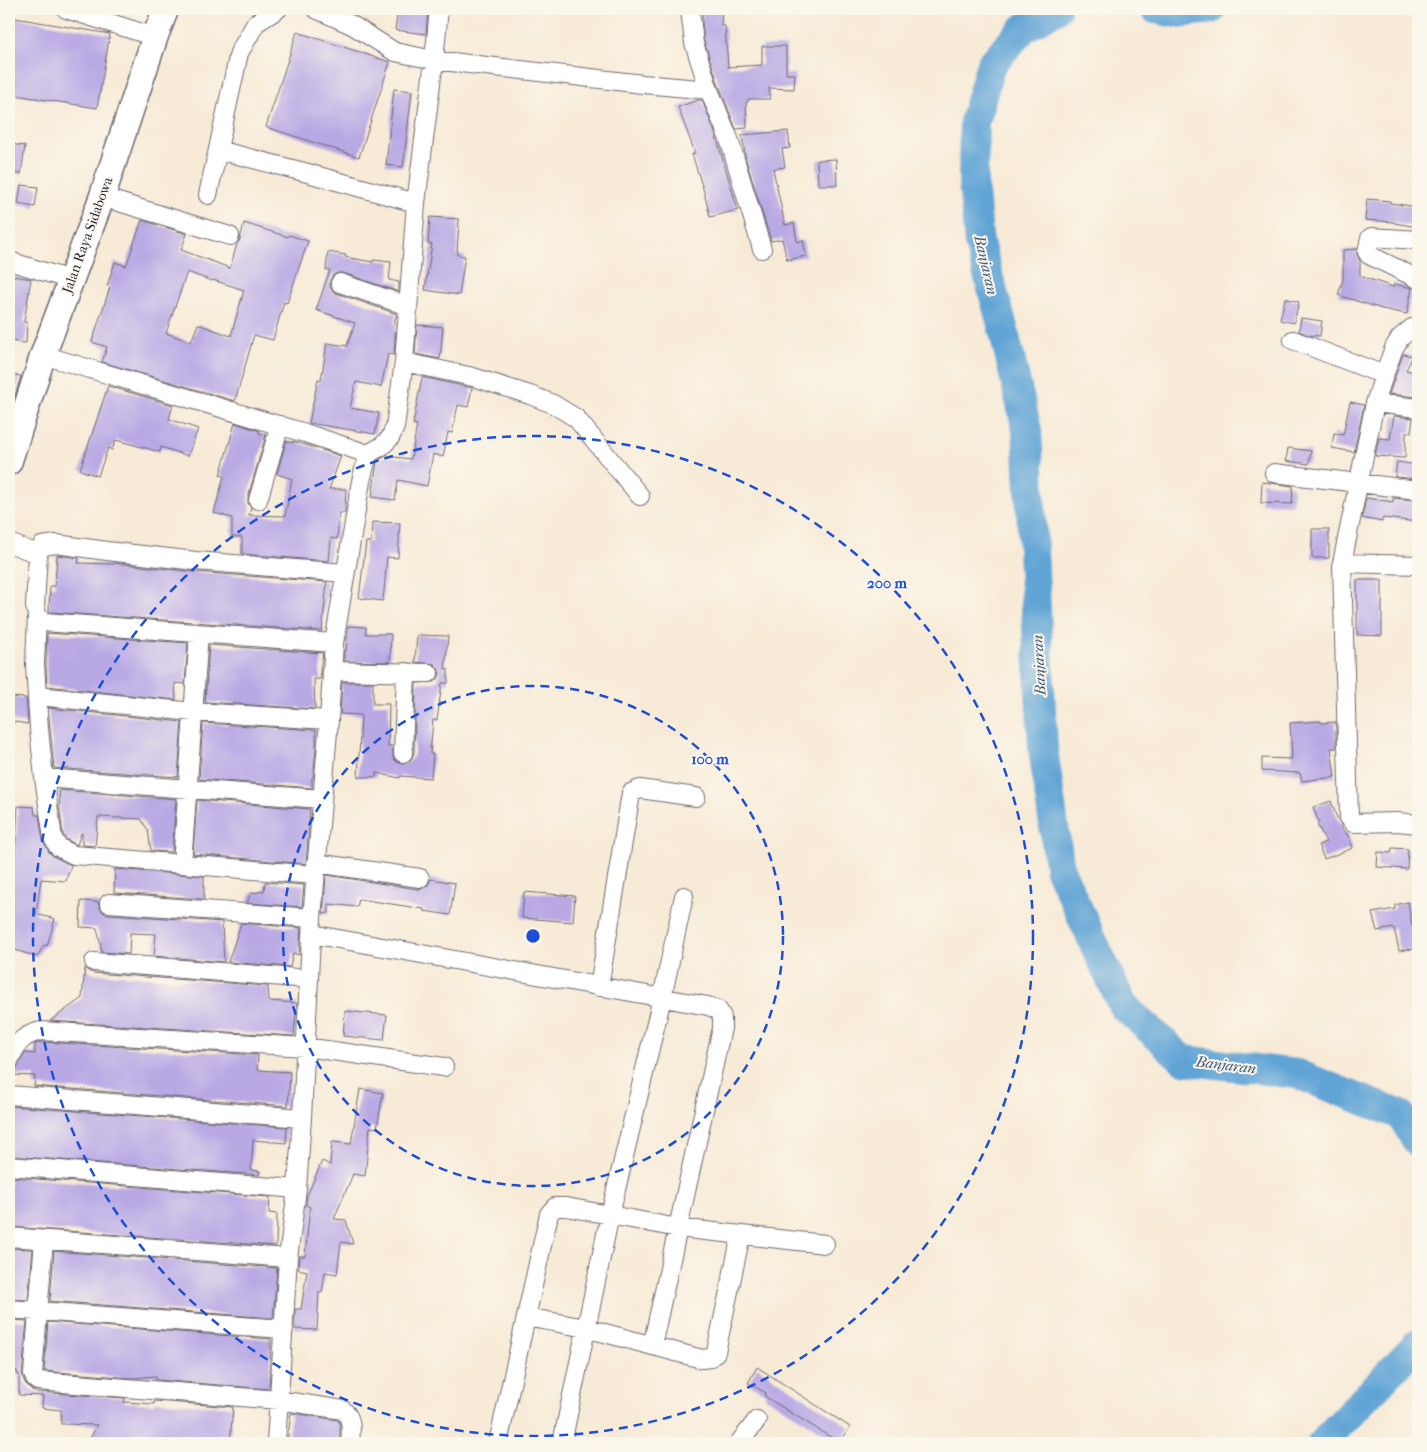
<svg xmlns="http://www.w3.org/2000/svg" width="1427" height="1452" viewBox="0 0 1427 1452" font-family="'IM FELL French Canon',serif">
	<rect width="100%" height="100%" fill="#fbf7ec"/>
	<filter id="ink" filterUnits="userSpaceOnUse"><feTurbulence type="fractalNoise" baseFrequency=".02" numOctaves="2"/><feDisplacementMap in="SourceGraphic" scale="10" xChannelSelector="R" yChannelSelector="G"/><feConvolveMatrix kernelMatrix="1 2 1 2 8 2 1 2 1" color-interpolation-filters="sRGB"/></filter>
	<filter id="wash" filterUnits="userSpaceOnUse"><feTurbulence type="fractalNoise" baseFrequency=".0096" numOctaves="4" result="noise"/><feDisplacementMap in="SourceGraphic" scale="20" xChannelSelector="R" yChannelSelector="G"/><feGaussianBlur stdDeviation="1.12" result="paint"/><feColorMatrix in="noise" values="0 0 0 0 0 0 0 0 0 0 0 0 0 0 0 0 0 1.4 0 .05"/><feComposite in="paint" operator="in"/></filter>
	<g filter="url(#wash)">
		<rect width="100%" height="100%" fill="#f7ead6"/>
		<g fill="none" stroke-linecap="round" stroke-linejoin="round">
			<!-- river -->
			<path stroke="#60a4d5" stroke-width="30" d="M 1056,9 L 1024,28 L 991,64 L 974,122 L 973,182 L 979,243 L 1002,324 L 1027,430 L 1043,748 L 1060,870 L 1123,1006 L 1184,1060 L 1297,1074 L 1401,1115 L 1418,1143
				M 1155,9 L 1177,13 L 1212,9
				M 1322,1443 L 1418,1343"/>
		</g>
		<g id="blocks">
			<!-- building -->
			<path fill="#b8a8e4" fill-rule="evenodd" d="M 398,9 L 428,9 L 426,34 L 395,30 Z
				M 703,9 L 722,9 L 721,26 L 725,26 L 728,67 L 762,65 L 762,46 L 786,46 L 786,74 L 795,74 L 794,89 L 769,88 L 770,99 L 748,99 L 748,102 L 746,102 L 747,128 L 736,129 L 719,86 L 704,41 L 702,22 Z
				M 9,17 L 110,34 L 97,108 L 9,94 Z
				M 297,32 L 390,62 L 359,157 L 266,127 Z
				M 394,89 L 412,91 L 403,167 L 386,165 Z
				M 698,100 L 702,100 L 714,130 L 738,210 L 710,217 L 704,192 L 692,154 L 695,153 L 678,107 Z
				M 788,131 L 790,148 L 782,149 L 785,167 L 773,169 L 785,225 L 794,223 L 797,242 L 803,240 L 806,256 L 787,260 L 782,239 L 771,241 L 746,160 L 742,135 Z
				M 9,144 L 25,146 L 21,174 L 9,173 Z
				M 836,159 L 837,185 L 818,185 L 817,160 Z
				M 21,185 L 38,187 L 35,207 L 18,204 Z
				M 1367,199 L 1390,201 L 1390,203 L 1418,207 L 1418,227 L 1394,223 L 1394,222 L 1365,220 Z
				M 430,217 L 459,219 L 457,255 L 465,256 L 459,295 L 425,290 L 432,244 L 428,244 Z
				M 142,220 L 187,234 L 181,250 L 230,268 L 237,244 L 240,240 L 244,223 L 288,237 L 289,235 L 308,241 L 287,303 L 284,302 L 273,340 L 254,335 L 235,401 L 102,362 L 107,347 L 92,342 L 110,287 L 107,286 L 115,262 L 126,266 ZM 187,272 L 212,281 L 213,280 L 244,290 L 231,336 L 198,324 L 191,342 L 166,333 Z
				M 1357,249 L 1357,254 L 1360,261 L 1360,276 L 1393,287 L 1394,284 L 1412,288 L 1407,314 L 1382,309 L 1338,295 L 1343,279 L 1343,250 Z
				M 328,252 L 346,255 L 345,257 L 373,262 L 373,260 L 391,262 L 389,280 L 399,282 L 399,292 L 343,273 L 337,273 L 333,275 L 330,280 L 330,286 L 332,290 L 336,293 L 397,314 L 394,323 L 396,323 L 394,355 L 388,354 L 381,387 L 356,382 L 350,408 L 379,413 L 375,434 L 309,423 L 318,379 L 321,380 L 327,343 L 347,346 L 355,323 L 316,310 L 330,270 L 326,270 Z
				M 9,275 L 31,279 L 24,322 L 27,322 L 26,343 L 9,341 Z
				M 1285,298 L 1299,302 L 1294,323 L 1280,320 Z
				M 1301,318 L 1322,321 L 1320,336 L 1308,335 L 1299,331 Z
				M 417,325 L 443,327 L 440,359 L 415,354 Z
				M 1403,354 L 1413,356 L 1406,370 L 1418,373 L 1418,397 L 1389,394 Z
				M 9,374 L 21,376 L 9,415 Z
				M 422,377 L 472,388 L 468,407 L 458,405 L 452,433 L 448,432 L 443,457 L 433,454 L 427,486 L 398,480 L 395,500 L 372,497 L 377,461 L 386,456 L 411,459 L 417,425 L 413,424 Z
				M 108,386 L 173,405 L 169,419 L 198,429 L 188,456 L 161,447 L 160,452 L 116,440 L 112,450 L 108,448 L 98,476 L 80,470 Z
				M 1350,402 L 1364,405 L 1354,452 L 1332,448 L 1334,433 L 1343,435 Z
				M 1394,416 L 1413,418 L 1411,432 L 1406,432 L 1405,458 L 1375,456 L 1379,438 L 1390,439 Z
				M 235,423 L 260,431 L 259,433 L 266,435 L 248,497 L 248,503 L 251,508 L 249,515 L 285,516 L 292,479 L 277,474 L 286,441 L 293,443 L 293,441 L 341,456 L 329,489 L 346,489 L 345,510 L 345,513 L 339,513 L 337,539 L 331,538 L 329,561 L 242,554 L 242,537 L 232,537 L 232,518 L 214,513 L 224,476 L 220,475 Z
				M 1288,448 L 1311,451 L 1309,464 L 1286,461 Z
				M 1397,462 L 1418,465 L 1418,479 L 1395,477 Z
				M 1262,482 L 1293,486 L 1292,504 L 1261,503 Z
				M 1366,498 L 1393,502 L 1393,498 L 1418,500 L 1418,522 L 1383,518 L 1382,522 L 1362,518 Z
				M 372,522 L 400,523 L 398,558 L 387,557 L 383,601 L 359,598 L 366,542 L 371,542 Z
				M 1312,529 L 1329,529 L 1329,558 L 1312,558 Z
				M 57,555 L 79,558 L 78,563 L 114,564 L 114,563 L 195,572 L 327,582 L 322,631 L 49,612 L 50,586 L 55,586 Z
				M 1357,580 L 1382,580 L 1382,636 L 1357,635 Z
				M 348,626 L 366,627 L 366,634 L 391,634 L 390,662 L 344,661 L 344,651 L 346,651 Z
				M 47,633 L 188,643 L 185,684 L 175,683 L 176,700 L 47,686 L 46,664 Z
				M 417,635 L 448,636 L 445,669 L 448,669 L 448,683 L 442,683 L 437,720 L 433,720 L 430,754 L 433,754 L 431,778 L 400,776 L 400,778 L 376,773 L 376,777 L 358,777 L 361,715 L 340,714 L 342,682 L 373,682 L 373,704 L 389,704 L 388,746 L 393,746 L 393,758 L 397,762 L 403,764 L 408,762 L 412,758 L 414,753 L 416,683 L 434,682 L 438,679 L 440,674 L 438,668 L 434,664 L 415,662 Z
				M 209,645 L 323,653 L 320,670 L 321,679 L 314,679 L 315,709 L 205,702 Z
				M 9,697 L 26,698 L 28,724 L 9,721 Z
				M 48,708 L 182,722 L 178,777 L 54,768 Z
				M 1321,721 L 1321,723 L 1336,722 L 1336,748 L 1331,748 L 1335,777 L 1302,781 L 1300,773 L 1262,771 L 1262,758 L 1292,759 L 1290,723 Z
				M 203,723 L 316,730 L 316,749 L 313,778 L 312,778 L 312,788 L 199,779 Z
				M 59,790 L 176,799 L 172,852 L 151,851 L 148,830 L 141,819 L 98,817 L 95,846 L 82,845 L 82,833 L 81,833 L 77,845 L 66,839 L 63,835 L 60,811 Z
				M 197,800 L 310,809 L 306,864 L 193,854 Z
				M 1331,801 L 1336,815 L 1345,834 L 1347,833 L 1353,848 L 1324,859 L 1318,845 L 1326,842 L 1317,824 L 1319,823 L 1313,807 Z
				M 18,806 L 34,807 L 35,815 L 39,815 L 43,840 L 49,852 L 53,856 L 71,865 L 66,881 L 41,879 L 36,914 L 55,919 L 47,946 L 44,945 L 37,957 L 9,948 L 9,855 L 15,855 Z
				M 1392,848 L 1408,849 L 1407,869 L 1377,867 L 1378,852 L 1391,853 Z
				M 115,869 L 204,876 L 204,899 L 114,893 Z
				M 326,875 L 418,889 L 423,888 L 428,885 L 431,879 L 455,883 L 450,915 L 424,911 L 424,909 L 359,899 L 357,907 L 329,904 L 329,913 L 323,914 Z
				M 265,882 L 304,885 L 302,907 L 247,903 L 251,893 L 264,891 Z
				M 524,892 L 575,896 L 573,922 L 522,918 Z
				M 81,901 L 98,902 L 100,908 L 103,912 L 108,914 L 222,922 L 224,962 L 154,956 L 156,934 L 130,933 L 129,954 L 102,952 L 97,928 L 80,927 Z
				M 1408,902 L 1412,926 L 1415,925 L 1418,936 L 1418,948 L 1399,951 L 1394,928 L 1377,931 L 1372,913 L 1395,909 L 1395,905 Z
				M 241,923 L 301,928 L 299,955 L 293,953 L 290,967 L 228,962 Z
				M 85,968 L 88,971 L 93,973 L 268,986 L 269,1001 L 297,1003 L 294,1036 L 50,1021 L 82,998 Z
				M 345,1011 L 387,1015 L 384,1040 L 343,1036 Z
				M 42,1042 L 258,1055 L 257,1070 L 290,1072 L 288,1106 L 34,1086 L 35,1076 L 12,1075 L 12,1071 L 18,1066 L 25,1053 L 35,1054 L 35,1044 Z
				M 360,1089 L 383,1093 L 377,1128 L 370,1127 L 365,1176 L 353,1174 L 334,1219 L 346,1220 L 353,1244 L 341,1242 L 337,1274 L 325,1272 L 322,1293 L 319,1292 L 317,1330 L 295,1329 L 295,1309 L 301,1309 L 307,1271 L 298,1269 L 299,1256 L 305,1256 L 310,1207 L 306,1205 L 307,1196 L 322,1161 L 330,1165 L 332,1142 L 351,1144 Z
				M 9,1106 L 287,1127 L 286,1143 L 253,1140 L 251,1170 L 260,1171 L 259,1175 L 9,1156 Z
				M 10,1177 L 270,1197 L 269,1213 L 277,1214 L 276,1246 L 9,1227 Z
				M 9,1248 L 33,1249 L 28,1300 L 9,1299 Z
				M 54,1251 L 277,1268 L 273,1318 L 50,1301 Z
				M 9,1320 L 27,1321 L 22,1374 L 25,1383 L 32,1390 L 37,1392 L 125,1398 L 124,1402 L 154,1404 L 155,1401 L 233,1407 L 230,1443 L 88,1443 L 97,1425 L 61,1424 L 61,1410 L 42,1408 L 43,1396 L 19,1395 L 19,1374 L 17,1374 L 17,1371 L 9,1371 Z
				M 48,1322 L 271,1339 L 269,1389 L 156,1380 L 156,1376 L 133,1378 L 44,1371 Z
				M 757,1367 L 850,1427 L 840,1443 L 764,1396 L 766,1393 L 748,1383 Z
				M 291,1413 L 338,1420 L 340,1426 L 340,1443 L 287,1443 Z"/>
		</g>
	</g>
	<g filter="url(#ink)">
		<use href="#blocks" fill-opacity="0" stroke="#6d6871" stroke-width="1"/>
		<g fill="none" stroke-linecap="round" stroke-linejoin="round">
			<defs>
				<path id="minor" d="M 66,9 L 155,37
					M 316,9 L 352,25 L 395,52 L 434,60 L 643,84 L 709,90 L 729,139 L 762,249
					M 690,9 L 694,43 L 709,90
					M 218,150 L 304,172 L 416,203
					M 208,195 L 239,53 L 256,23 L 278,9
					M 102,197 L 230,236
					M 1418,240 L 1371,237 L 1370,238 L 1367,252 L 1369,255 L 1418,279
					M 9,261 L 71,280
					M 340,283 L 408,306
					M 1418,328 L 1412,328 L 1400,338 L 1394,348 L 1384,375 L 1375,403 L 1342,563 L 1349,817 L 1353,823 L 1398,822 L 1418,824
					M 1293,340 L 1384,375
					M 43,355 L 305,433 L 368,454 L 361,481 L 334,643 L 329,720 L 312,918 L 302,1118 L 297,1189 L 288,1258 L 276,1443
					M 404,362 L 473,377 L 530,395 L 553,404 L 576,418 L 640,496
					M 1375,403 L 1418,408
					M 368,454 L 382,446 L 390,438 L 395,427 L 404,362 L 416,203 L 434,60 L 439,9
					M 1274,473 L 1418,490
					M 258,500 L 280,425
					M 9,543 L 38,554 L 35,606 L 37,615 L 44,622 L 334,643
					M 38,554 L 42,546 L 56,544 L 107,551 L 196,561 L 345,573
					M 1342,563 L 1418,565
					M 37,615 L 35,664 L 39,729 L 44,778 L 53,838 L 58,847 L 74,855 L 315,875
					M 331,671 L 429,673
					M 38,696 L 193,712 L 329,720
					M 403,753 L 406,672
					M 44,778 L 322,799
					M 316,863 L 420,878
					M 182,864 L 199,633
					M 684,896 L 662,998 L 610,1215 L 678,1228 L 825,1244
					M 109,903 L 312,918
					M 311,934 L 708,1006 L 718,1010 L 722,1017 L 722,1028 L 652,1346
					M 94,962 L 309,979
					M 599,987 L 631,793 L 640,789 L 696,797
					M 9,1061 C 17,1043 21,1036 41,1031 L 305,1047 L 444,1067
					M 9,1095 L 302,1118
					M 9,1166 L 297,1189
					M 9,1237 L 288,1258
					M 44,1240 L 33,1374 L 35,1379 L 38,1381 L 279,1400 L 343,1410 C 353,1419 351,1430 350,1443
					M 9,1309 L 284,1329
					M 526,1317 L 586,1328 L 702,1359 L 710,1358 L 716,1352 L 741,1235
					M 498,1443 L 549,1214 L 555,1207 L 566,1207 L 610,1215 L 562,1443
					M 739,1443 L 757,1420"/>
				<path id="highway" d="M 9,462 L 43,355 L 102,197 L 155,37 L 166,9"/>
			</defs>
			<!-- minor casing -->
			<use href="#minor" stroke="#6d6871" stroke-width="20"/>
			<!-- highway casing -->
			<use href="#highway" stroke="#6d6871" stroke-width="28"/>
			<!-- minor -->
			<use href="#minor" stroke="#fff" stroke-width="18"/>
			<!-- highway -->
			<use href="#highway" stroke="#fff" stroke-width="25"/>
		</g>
	</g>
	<!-- distance rings -->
	<g fill="none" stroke="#1d4ed8" stroke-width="2.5" stroke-dasharray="9 6">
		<circle cx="533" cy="936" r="250"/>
		<circle cx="533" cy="936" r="500"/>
	</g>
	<g text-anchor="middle" stroke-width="4" stroke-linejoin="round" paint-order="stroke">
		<!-- street labels -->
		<g font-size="14" fill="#22223b" stroke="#fbf7ec">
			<text transform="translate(87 235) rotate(-70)" y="5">Jalan Raya Sidabowa</text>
		</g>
		<!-- water labels -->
		<g font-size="15" font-style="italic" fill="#3b5679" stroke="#fbf7ec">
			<text transform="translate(986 265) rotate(77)" y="5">Banjaran</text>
			<text transform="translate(1039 665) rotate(-93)" y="5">Banjaran</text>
			<text transform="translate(1226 1065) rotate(7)" y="5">Banjaran</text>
		</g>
	</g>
	<circle cx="533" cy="936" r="8" fill="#1d4ed8" stroke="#fbf7ec" stroke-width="2.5"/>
	<g font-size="15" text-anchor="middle" font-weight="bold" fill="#1d4ed8" stroke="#fbf7ec" stroke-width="4" stroke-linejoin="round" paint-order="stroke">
		<text x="887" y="588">200 m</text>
		<text x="710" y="764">100 m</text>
	</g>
	<!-- margin -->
	<rect width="1427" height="1452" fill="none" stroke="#fbf7ec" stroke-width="30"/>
</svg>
